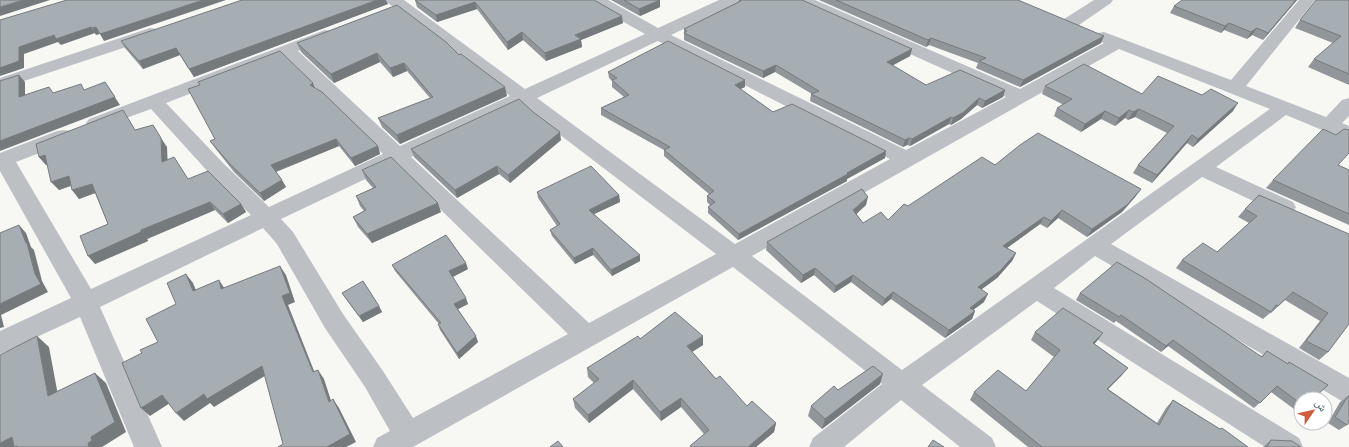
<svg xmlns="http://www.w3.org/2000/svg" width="1349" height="447" viewBox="0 0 1349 447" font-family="Manrope,'Noto Naskh Arabic',sans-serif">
	<rect width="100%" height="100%" fill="#f7f7f4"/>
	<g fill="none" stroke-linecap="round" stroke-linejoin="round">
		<!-- street -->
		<path fill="#bcc0c4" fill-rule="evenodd" d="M 386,0 L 404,0 L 525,89 L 645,34 L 590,3 L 588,0 L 608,0 L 658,28 L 719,0 L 740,0 L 738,3 L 671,35 L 906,150 L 1006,97 L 796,3 L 794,0 L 815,0 L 1020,89 L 1104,43 L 1098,41 L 1096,37 L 1098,33 L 1104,32 L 1231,80 L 1299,0 L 1315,0 L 1246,86 L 1326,117 L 1342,100 L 1349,98 L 1349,116 L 1342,123 L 1349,126 L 1349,139 L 1322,130 L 1286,115 L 1216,167 L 1293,202 L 1296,207 L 1293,212 L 1285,215 L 1277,212 L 1202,177 L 1111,244 L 1349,378 L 1349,404 L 1340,400 L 1095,256 L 1054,288 L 1299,438 L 1303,447 L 1265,447 L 1037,301 L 922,385 L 992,438 L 996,447 L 960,447 L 901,400 L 844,447 L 809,447 L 813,438 L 882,384 L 733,267 L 413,447 L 373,447 L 377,438 L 390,431 L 365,387 L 325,328 L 277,244 L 263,228 L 100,307 L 162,447 L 134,447 L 80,317 L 0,354 L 0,331 L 71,298 L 0,171 L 0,153 L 57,131 L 64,130 L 71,131 L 74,136 L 71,141 L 16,162 L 91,289 L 251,215 L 210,174 L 151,109 L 96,129 L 89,127 L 86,123 L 89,119 L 325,30 L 331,31 L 333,35 L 331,39 L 298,51 L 400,146 L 510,96 L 388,3 ZM 658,41 L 890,159 L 735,244 L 537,98 ZM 1119,49 L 1270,109 C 1147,196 1025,284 902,370 L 752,256 ZM 284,57 L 383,154 L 269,207 L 224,164 L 166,103 ZM 521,105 L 716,254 L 589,323 L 411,157 ZM 395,165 L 568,334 L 413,418 L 383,371 L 343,314 L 293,232 L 281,219 Z
			M 1094,0 L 1113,0 L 1111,3 L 1076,27 L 1070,28 L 1064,27 L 1062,23 L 1064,19 Z
			M 150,28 L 156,29 L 158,33 L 156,37 L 0,89 L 0,78 Z"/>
	</g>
	<!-- wall -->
	<path fill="#90969a" d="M 415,0 L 594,0 L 623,23 L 581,40 L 582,47 L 546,61 L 523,40 L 508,50 L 477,9 L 437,22 L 417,7 Z
		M 611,0 L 660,0 L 660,7 L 640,16 Z
		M 739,0 L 912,49 L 910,56 L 892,66 L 926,85 L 1005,90 L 1003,97 L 982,108 L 977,105 L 961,119 L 951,125 L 949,124 L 910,146 L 907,145 L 903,147 L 810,101 L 811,94 L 812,94 L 775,72 L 763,78 L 684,40 L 684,29 L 738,2 Z
		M 819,0 L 1018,0 L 1101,43 L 1020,87 L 976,68 L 978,63 L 929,45 L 926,47 Z
		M 1297,0 L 1263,40 L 1252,35 L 1247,39 L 1224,30 L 1221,33 L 1170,13 L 1174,6 Z
		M 1349,0 L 1349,85 L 1308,67 L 1314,59 L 1333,43 L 1295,28 L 1300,20 Z
		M 388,4 L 194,77 L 180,55 L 143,69 L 125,48 L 121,41 Z
		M 297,43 L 459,55 L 507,96 L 400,144 L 382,127 L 378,118 L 430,98 L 407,71 L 393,77 L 380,62 L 334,83 L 301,52 Z
		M 608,72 L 745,80 L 745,87 L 740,89 L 773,112 L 886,151 L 885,158 L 847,179 L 847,181 L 738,240 L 708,213 L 708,207 L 710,205 L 707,202 L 707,196 L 709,194 L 664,156 L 664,150 L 601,115 L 601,108 L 624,97 L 612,87 L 612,81 L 609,78 Z
		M 1045,86 L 1142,94 L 1233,111 L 1193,147 L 1187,143 L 1152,183 L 1133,173 L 1138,165 L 1167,133 L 1135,117 L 1128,120 L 1125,118 L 1115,126 L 1101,119 L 1081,132 L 1054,116 L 1057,108 L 1064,105 L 1042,94 Z
		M 315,88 L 378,146 L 380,154 L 355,166 L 339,146 L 276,172 L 286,187 L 264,201 L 234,172 L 215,148 L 210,141 Z
		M 136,130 L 167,147 L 167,160 L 188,179 L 241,204 L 246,212 L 228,223 L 215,210 L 147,239 L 148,241 L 95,264 L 108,224 L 95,193 L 79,199 L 71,186 L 59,190 L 47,165 L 46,165 L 39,157 Z
		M 1336,135 L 1338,165 L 1349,170 L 1349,225 L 1266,188 L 1273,180 Z
		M 561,140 L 510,183 L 499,174 L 457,198 L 414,157 L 411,149 Z
		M 995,165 L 1136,196 L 1122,212 L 1087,237 L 1058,218 L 1047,228 L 1040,224 L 1007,248 L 1016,253 L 1012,261 L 997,278 L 982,289 L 984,302 L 973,310 L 975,311 L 972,319 L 945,338 L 891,299 L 882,306 L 851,282 L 834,293 L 814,275 L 801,283 L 766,250 L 767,242 L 866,205 L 856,214 L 863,223 L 888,220 L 908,206 Z
		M 362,170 L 441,212 L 372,243 L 358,227 L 353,217 L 364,211 L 360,206 L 356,196 L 373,188 L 366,180 Z
		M 537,192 L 619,195 L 620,202 L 594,214 L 640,261 L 612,276 L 593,255 L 575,264 L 552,236 L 550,230 L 557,226 L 538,198 Z
		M 1245,209 L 1349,234 L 1328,352 L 1319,360 L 1299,348 L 1320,321 L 1285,300 L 1271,313 L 1270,313 L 1263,319 L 1176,268 L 1182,260 L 1217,252 L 1249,223 L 1238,217 Z
		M 392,265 L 468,269 L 452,277 L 468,304 L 458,309 L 478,342 L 459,359 L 440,330 L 438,324 L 439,324 L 395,271 Z
		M 342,293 L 379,306 L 382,312 L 363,322 L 346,299 Z
		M 1080,293 L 1262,356 L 1267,351 L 1287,364 L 1289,362 L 1301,399 L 1301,410 L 1298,412 L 1271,392 L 1254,408 L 1168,346 L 1161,352 L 1116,321 L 1114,323 L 1076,300 Z
		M 1035,332 L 1097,341 L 1094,344 L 1128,368 L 1121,376 L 1108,389 L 1157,423 L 1166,408 L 1173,400 L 1248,447 L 1028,447 L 970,400 L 974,392 L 1026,391 L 1054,357 L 1031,340 Z
		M 640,339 L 703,345 L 692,352 L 716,379 L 747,406 L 776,423 L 774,432 L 756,447 L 690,447 L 690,446 L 704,434 L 681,407 L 661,421 L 633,389 L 589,423 L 575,408 L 573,399 L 594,383 L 588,377 L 587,368 Z
		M 880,384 L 822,429 L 808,416 L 811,406 L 838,390 Z
		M 1348,396 L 1347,425 L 1339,430 L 1328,423 L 1340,402 Z
		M 1271,440 L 1301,447 L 1263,447 Z"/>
	<!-- shaded-wall -->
	<path fill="#757a7d" d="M 24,0 L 50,0 L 0,16 L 0,7 Z
		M 203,0 L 226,0 L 104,41 L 100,34 Z
		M 377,0 L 386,0 L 388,4 L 194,77 L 189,69 Z
		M 660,0 L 660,7 L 640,16 L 639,9 Z
		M 1296,0 L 1297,0 L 1263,40 L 1268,33 Z
		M 475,2 L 477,9 L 437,22 L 436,15 Z
		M 622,16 L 623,23 L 581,40 L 582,47 L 546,61 L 545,53 L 575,35 Z
		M 1229,23 L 1224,30 L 1221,33 L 1225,26 Z
		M 91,27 L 95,33 L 61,45 L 58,42 L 24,54 L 24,68 L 0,76 L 0,68 L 19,47 L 54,35 Z
		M 96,27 L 100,34 L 96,35 L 92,28 Z
		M 1257,28 L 1252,35 L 1247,39 L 1251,32 Z
		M 522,32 L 523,40 L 508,50 L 507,42 Z
		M 1104,36 L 1101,43 L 1020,87 L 1023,80 Z
		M 931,38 L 929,45 L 926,47 L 928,40 Z
		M 176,48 L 180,55 L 143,69 L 139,61 Z
		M 912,49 L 910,56 L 885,69 L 887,62 Z
		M 377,53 L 380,62 L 334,83 L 331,74 Z
		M 404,63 L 407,71 L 393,77 L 390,68 Z
		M 776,65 L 775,72 L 763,78 L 763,71 Z
		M 19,75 L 25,82 L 25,105 L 19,97 Z
		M 745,80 L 745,87 L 734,92 L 735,85 Z
		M 105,82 L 120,105 L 0,151 L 0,141 Z
		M 313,83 L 316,91 L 310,85 Z
		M 505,87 L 507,96 L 400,144 L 397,135 Z
		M 1005,90 L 1003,97 L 982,108 L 985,101 Z
		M 979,98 L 977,105 L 961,119 L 951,125 L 953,118 Z
		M 1238,103 L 1233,111 L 1193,147 L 1198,139 Z
		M 1139,109 L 1135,117 L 1128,120 L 1133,112 Z
		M 1129,110 L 1125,118 L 1115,126 L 1119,118 Z
		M 1105,111 L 1101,119 L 1081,132 L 1085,124 Z
		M 951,117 L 949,124 L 910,146 L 912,139 Z
		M 560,132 L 561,140 L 510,183 L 508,175 Z
		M 1192,135 L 1187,143 L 1152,183 L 1157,175 Z
		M 161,138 L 167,147 L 168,171 L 162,162 Z
		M 909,138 L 907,145 L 903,147 L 905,140 Z
		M 336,139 L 339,146 L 275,172 L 271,165 Z
		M 378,146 L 380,154 L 355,166 L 351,158 Z
		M 886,151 L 885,158 L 847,179 L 847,181 L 738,240 L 739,234 Z
		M 45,155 L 52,163 L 46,165 L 39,157 Z
		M 497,166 L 499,174 L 457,198 L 455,190 Z
		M 69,176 L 75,184 L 59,190 L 51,182 Z
		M 282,180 L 286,187 L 264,201 L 260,193 Z
		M 92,184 L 98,192 L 79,199 L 72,190 Z
		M 1141,189 L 1136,196 L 1122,212 L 1087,237 L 1092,229 Z
		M 619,195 L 620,202 L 590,216 L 589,210 Z
		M 868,197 L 866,205 L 852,218 L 853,210 Z
		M 210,202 L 215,210 L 147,239 L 148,241 L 95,264 L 88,256 L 141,230 Z
		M 438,203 L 441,212 L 372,243 L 367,234 Z
		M 241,204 L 246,212 L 228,223 L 223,214 Z
		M 1062,210 L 1058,218 L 1047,228 L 1051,221 Z
		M 1044,217 L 1040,224 L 1000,253 L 1003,246 Z
		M 19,225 L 26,233 L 31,247 L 34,250 L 42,281 L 48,292 L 1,315 L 4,327 L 0,328 L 0,304 L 35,274 Z
		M 593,248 L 593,255 L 575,264 L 574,258 Z
		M 1016,253 L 1012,261 L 997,278 L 975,294 L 978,287 Z
		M 640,255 L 640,261 L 612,276 L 611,270 Z
		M 466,263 L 468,269 L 451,278 L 449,271 Z
		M 280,266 L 286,275 L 295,302 L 288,305 L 318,381 L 313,372 L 282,296 Z
		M 815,268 L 814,275 L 801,283 L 803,275 Z
		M 186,274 L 193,283 L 200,300 L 193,291 Z
		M 853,275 L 851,282 L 834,293 L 836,286 Z
		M 219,280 L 225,289 L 221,289 Z
		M 893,292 L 891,299 L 882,306 L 885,299 Z
		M 988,294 L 984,302 L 966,315 L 970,308 Z
		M 466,298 L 468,304 L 456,310 L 454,304 Z
		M 379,306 L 382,312 L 363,322 L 359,316 Z
		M 975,311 L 972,319 L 945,338 L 949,330 Z
		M 1103,333 L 1097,341 L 1088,351 L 1093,343 Z
		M 37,336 L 49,347 L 60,406 L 48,396 Z
		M 476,336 L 478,342 L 459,359 L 457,353 Z
		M 703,336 L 703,345 L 687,355 L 687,346 Z
		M 1173,340 L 1168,346 L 1161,352 L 1166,346 Z
		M 262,366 L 268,374 L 214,407 L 210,403 L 184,421 L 176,413 L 204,394 Z
		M 1128,368 L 1121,376 L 1101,396 L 1107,389 Z
		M 318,370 L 324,379 L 334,410 L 329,402 Z
		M 95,373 L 106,383 L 126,432 L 102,447 L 89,447 L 88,443 L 91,437 Z
		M 883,374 L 880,384 L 822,429 L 825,419 Z
		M 633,380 L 633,389 L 589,423 L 588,415 Z
		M 162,395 L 170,403 L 150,416 L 141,408 Z
		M 681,398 L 681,407 L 661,421 L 660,412 Z
		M 333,399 L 339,408 L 356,442 L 346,447 L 327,447 Z
		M 776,423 L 774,432 L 756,447 L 748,447 Z
		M 12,437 L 25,447 L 0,447 L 0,443 Z"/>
	<!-- building -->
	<path fill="#a7aeb3" stroke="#757a7d" d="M 0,0 L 24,0 L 0,7 Z
		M 67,0 L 203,0 L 100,34 L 96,27 L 92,28 L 91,27 L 56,39 L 54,35 L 19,47 L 19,61 L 0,68 L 0,20 Z
		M 242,0 L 377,0 L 189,69 L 176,48 L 139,61 L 121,41 Z
		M 415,0 L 594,0 L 622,16 L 575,35 L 581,39 L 545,53 L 522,32 L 507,42 L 475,2 L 436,15 Z
		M 624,0 L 660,0 L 639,9 Z
		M 739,0 L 802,0 L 912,49 L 887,62 L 926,85 L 960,70 L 1005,90 L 985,101 L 979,98 L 964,112 L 953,118 L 951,117 L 912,139 L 909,138 L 905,140 L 811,94 L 819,91 L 776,65 L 763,71 L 684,33 L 687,31 L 684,29 L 741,1 Z
		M 836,0 L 1018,0 L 1104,36 L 1023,80 L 979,61 L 986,58 L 931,38 L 928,40 Z
		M 1182,0 L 1296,0 L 1268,33 L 1257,28 L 1251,32 L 1229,23 L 1225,26 L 1174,6 Z
		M 1316,0 L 1349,0 L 1349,74 L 1314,59 L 1341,36 L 1300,20 Z
		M 397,5 L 446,42 L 459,55 L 461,54 L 505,87 L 397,135 L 378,118 L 433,97 L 404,63 L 390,68 L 377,53 L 331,74 L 297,43 Z
		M 668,41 L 745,80 L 735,85 L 773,112 L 792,104 L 886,151 L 847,173 L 848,174 L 739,234 L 708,207 L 715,202 L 707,196 L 714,191 L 664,150 L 670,147 L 601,108 L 629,95 L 612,80 L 617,78 L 608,72 Z
		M 280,51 L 313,83 L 310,85 L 322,92 L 378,146 L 351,158 L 336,139 L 271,165 L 282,180 L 260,193 L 230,164 L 210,141 L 215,139 L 188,89 L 200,85 L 198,82 Z
		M 1084,64 L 1142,94 L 1158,76 L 1202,95 L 1211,89 L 1238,103 L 1198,139 L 1192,135 L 1157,175 L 1138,165 L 1174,126 L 1139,109 L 1133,112 L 1129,110 L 1119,118 L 1105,111 L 1085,124 L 1057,108 L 1072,99 L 1045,86 Z
		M 19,75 L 19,97 L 49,87 L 53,93 L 81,84 L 84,90 L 105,82 L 115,97 L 0,141 L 0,81 Z
		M 519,99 L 533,112 L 560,132 L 508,175 L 497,166 L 455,190 L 411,149 Z
		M 123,110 L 135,130 L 153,125 L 161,138 L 162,162 L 174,157 L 188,179 L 208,171 L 241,204 L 223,214 L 210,202 L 141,230 L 141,232 L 88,256 L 80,236 L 108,224 L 92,184 L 72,190 L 69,176 L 51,182 L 45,155 L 39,157 L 36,144 Z
		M 1323,129 L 1336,135 L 1344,129 L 1349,130 L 1349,153 L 1338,165 L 1349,170 L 1349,214 L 1273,180 Z
		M 1038,133 L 1141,189 L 1127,205 L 1092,229 L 1062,210 L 1051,221 L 1044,217 L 1003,246 L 1016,253 L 1000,271 L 978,287 L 988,294 L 970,308 L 975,311 L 949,330 L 893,292 L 885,299 L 853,275 L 836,286 L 815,268 L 803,275 L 767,242 L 862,189 L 868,197 L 853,210 L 863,223 L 881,212 L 888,220 L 904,204 L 908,206 L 982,157 L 995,165 L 1020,145 Z
		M 391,157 L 438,203 L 367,234 L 353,217 L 366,210 L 356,196 L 376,187 L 362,170 Z
		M 591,166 L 619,195 L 589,210 L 640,255 L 611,270 L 593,248 L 574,258 L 550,230 L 560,224 L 537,192 Z
		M 1259,195 L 1349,234 L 1349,324 L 1328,352 L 1306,341 L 1328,313 L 1293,292 L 1278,306 L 1276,305 L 1271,312 L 1182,260 L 1203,243 L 1217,252 L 1257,216 L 1245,209 Z
		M 19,225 L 26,243 L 27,243 L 35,274 L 41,284 L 0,304 L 0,233 Z
		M 446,235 L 466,263 L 449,271 L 466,298 L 454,304 L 476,336 L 457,353 L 438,324 L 441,323 L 392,265 Z
		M 1117,262 L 1146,279 L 1262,357 L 1267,351 L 1288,364 L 1289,362 L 1328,385 L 1313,399 L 1301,399 L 1301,404 L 1277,386 L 1260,403 L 1173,340 L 1166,346 L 1121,315 L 1119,317 L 1080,293 Z
		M 280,266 L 290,293 L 282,296 L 313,372 L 318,370 L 329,402 L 333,399 L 350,434 L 327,447 L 278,447 L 283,444 L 262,366 L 207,399 L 204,394 L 176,413 L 162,395 L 141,408 L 122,363 L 142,353 L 140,350 L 158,342 L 146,319 L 176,304 L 167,283 L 186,274 L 193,291 L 219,280 L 221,289 Z
		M 363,281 L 379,306 L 359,316 L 342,293 Z
		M 1063,308 L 1103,333 L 1093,343 L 1128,368 L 1107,389 L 1159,425 L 1173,400 L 1220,429 L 1222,428 L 1248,447 L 1042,447 L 974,392 L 998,370 L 1026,391 L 1060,350 L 1035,332 Z
		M 675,312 L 703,336 L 687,346 L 716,379 L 720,376 L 747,406 L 752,401 L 776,423 L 748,447 L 691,447 L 690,446 L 709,430 L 681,398 L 660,412 L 633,380 L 588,415 L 573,399 L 599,379 L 587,368 L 638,336 L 640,339 Z
		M 37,336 L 48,396 L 95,373 L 115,422 L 91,437 L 92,441 L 88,443 L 89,447 L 17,447 L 17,446 L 14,447 L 12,437 L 0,443 L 0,355 Z
		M 873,366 L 883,374 L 825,419 L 811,406 L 834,386 L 838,390 Z
		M 1348,396 L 1349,396 L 1349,422 L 1347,425 L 1335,417 Z
		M 933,440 L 944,447 L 928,447 Z
		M 1271,440 L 1292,441 L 1301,447 L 1267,447 Z
		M 558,441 L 563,447 L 550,447 Z"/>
	<!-- north arrow -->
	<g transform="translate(1313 411) rotate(56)"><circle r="19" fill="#ffffff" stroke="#c3c9cd"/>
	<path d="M0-3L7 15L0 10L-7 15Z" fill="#d05d3b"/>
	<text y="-6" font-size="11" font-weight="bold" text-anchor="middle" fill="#697782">ش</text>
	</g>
</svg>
